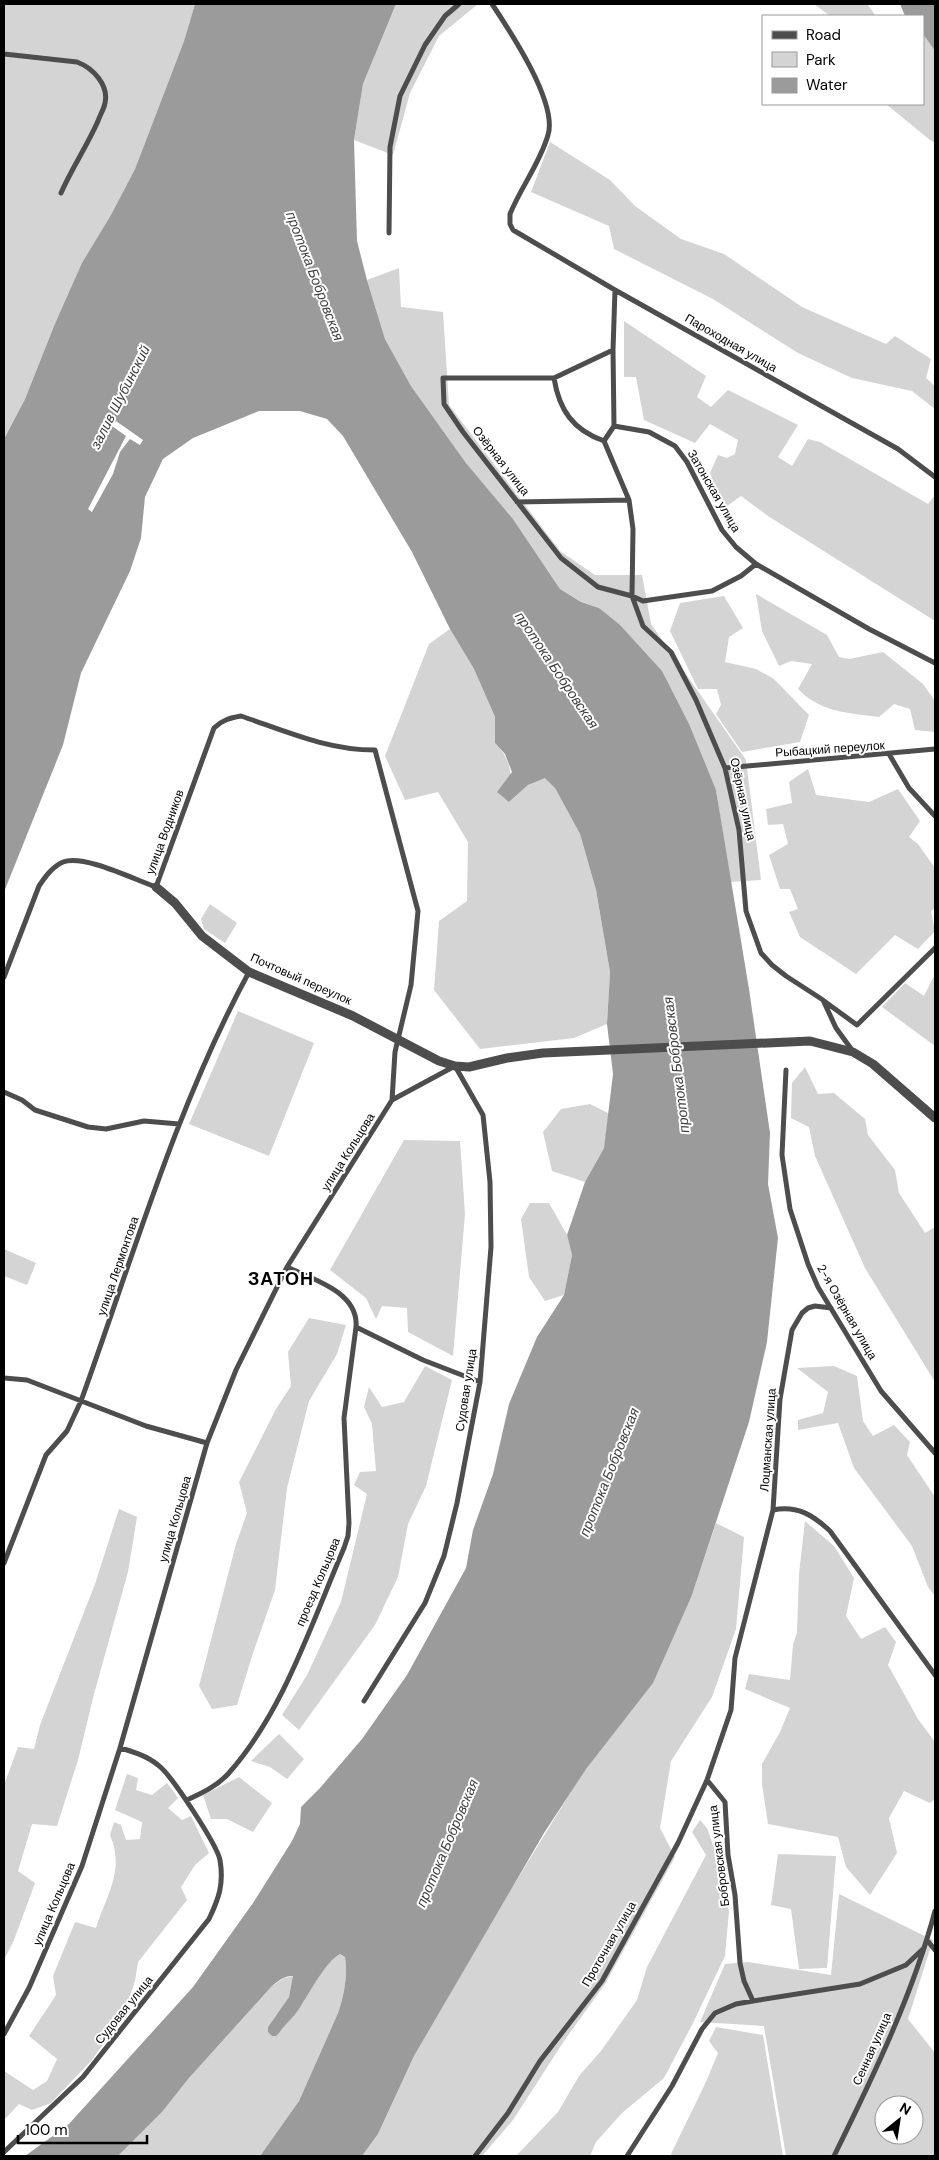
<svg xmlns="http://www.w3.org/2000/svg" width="939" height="2160" viewBox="0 0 939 2160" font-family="'DM Sans',sans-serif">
	<rect width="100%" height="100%" fill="#fff"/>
	<!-- green -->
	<path fill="#d4d4d4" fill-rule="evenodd" d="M 4,4 L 195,4 L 184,41 L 135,169 L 54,326 L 25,399 L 4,439 Z
		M 396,4 L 478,4 L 439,36 L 410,93 L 393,155 L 354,140 L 363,84 Z
		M 814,4 L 867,4 L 876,16 L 891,16 L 830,16 Z
		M 923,34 L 935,51 L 935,143 L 930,140 L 886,104 L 923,104 Z
		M 550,142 L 610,180 L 635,206 L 681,239 L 724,254 L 802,307 L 886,344 L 895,336 L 931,359 L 926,378 L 935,386 L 935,409 L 912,391 L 852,378 L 798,353 L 713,299 L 614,249 L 609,226 L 531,192 Z
		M 399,268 L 401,307 L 443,312 L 449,405 L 560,551 L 595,575 L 642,575 L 651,624 L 746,760 L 761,880 L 730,882 L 716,790 L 599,608 L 581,602 L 560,589 L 513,519 L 466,463 L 411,386 L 385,339 L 367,280 Z
		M 624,321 L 706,376 L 697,397 L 711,407 L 728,390 L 798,425 L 778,457 L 792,466 L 808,439 L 820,442 L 928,504 L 935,495 L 935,621 L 768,516 L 741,496 L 723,509 L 710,473 L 718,455 L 727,458 L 735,454 L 738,440 L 710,424 L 695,443 L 644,420 L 636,377 L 624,377 Z
		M 756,594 L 827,635 L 839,657 L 849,659 L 883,652 L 923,684 L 935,701 L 935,732 L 915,730 L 910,709 L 894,704 L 879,717 C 848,713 820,712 798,689 L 812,664 L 791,661 L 779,666 L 762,631 Z
		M 724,596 L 743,628 L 729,637 L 725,662 L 756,669 L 774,679 L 809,715 L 800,742 L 742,752 L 716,714 L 721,705 L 717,689 L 698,689 L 670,631 L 680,603 Z
		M 450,629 L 474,669 L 495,717 L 495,743 C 514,763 511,776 509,802 L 528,785 L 545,777 L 555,788 L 580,834 L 596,890 L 610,972 L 607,1024 L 574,1038 L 480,1049 L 434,990 L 439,921 L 467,901 L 468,842 L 438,792 L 405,800 L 385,756 L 429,644 Z
		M 808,769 L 816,795 L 869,802 L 898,789 L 920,821 L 909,837 L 918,844 L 935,868 L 935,908 L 931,911 L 935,931 L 918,949 L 895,935 L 856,974 L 800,937 L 789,912 L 798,909 L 790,889 L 780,889 L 769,855 L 788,844 L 783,824 L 768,825 L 766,809 L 792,803 L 789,782 Z
		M 210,904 L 237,923 L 225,943 L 204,929 L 201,919 Z
		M 935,964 L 935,1046 L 882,1007 L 905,983 L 924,996 L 934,976 Z
		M 238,1011 L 314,1043 L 269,1156 L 189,1124 Z
		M 805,1067 L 818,1094 L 834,1093 L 865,1119 L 868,1135 L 895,1170 L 899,1193 L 925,1233 L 935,1227 L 935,1382 L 865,1268 L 815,1156 L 809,1127 L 791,1118 L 792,1083 Z
		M 590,1104 L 610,1114 L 604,1148 L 585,1182 L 552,1171 L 543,1132 L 561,1109 Z
		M 404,1140 L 460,1141 L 465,1214 L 453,1356 L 408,1332 L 407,1308 L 382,1306 L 376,1319 L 366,1298 L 330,1270 Z
		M 530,1203 L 549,1203 L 567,1235 L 572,1255 L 564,1295 L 545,1301 L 529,1277 L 521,1219 Z
		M 4,1249 L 36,1263 L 27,1285 L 4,1276 Z
		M 309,1318 L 346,1325 L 337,1354 L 309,1401 L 287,1488 L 275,1590 L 252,1656 L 237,1705 L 212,1709 L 199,1686 L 236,1544 L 247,1513 L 239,1482 L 276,1409 L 291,1386 L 288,1352 Z
		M 425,1366 L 452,1380 L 426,1486 L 408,1524 L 398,1577 L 375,1625 L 299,1730 L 282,1715 L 307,1675 L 341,1602 L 367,1494 L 354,1485 L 360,1472 L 376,1471 L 372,1424 L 364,1407 L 369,1387 L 382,1407 L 404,1402 Z
		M 834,1366 L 857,1376 L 863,1421 L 873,1436 L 894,1425 L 910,1442 L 907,1455 L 935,1497 L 935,1596 L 928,1587 L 912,1546 L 854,1468 L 838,1423 L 798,1430 L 798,1420 L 823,1413 L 828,1392 L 797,1368 Z
		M 119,1509 L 137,1517 L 128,1572 L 94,1694 L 78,1760 L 57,1826 L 32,1824 L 18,1871 L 35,1883 L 14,1940 L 4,1960 L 4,1785 L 18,1747 L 34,1749 L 40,1725 L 95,1584 Z
		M 805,1521 L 834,1546 L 854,1578 L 846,1616 L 861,1639 L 885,1627 L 896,1642 L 888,1665 L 918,1719 L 935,1742 L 935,1799 L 930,1803 L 904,1791 L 889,1818 L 897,1853 L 870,1895 L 846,1867 L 838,1837 L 768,1824 L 762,1784 L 762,1764 L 780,1732 L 790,1708 L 745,1689 L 749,1674 L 790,1680 L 793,1645 L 797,1632 L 799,1574 Z
		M 716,1523 L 744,1537 L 736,1629 L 712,1697 L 671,1761 L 660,1828 L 675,1857 L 605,1984 L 564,2041 L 513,2120 L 482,2156 L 362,2156 L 378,2134 L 414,2056 L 494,1917 L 692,1595 Z
		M 279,1734 L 304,1759 L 287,1779 L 270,1767 L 251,1761 Z
		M 127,1774 L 138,1778 L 136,1790 L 152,1795 L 167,1783 L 178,1798 L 168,1808 L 182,1820 L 191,1816 L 209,1853 L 195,1865 L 181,1887 L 187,1900 L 138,1962 L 135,1981 L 123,2017 L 91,2061 L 51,2103 L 32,2110 L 19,2104 L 4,2120 L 4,2071 L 33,2090 L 47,2081 L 57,2059 L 29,2036 L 56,1995 L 53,1976 L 75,1922 L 96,1928 C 107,1894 125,1870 110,1835 L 114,1822 L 121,1825 L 126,1840 L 140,1839 L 142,1822 L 115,1810 Z
		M 239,1777 L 272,1803 L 253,1832 L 227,1819 L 211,1819 L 203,1795 Z
		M 700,1820 L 707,1828 L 720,1865 L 729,1911 L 725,1956 L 692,2025 L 664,2078 L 622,2113 L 596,2142 L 590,2156 L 516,2156 L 558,2112 L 579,2076 L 601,2051 L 637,2000 L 647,1967 L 706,1855 L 692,1832 Z
		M 778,1854 L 836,1856 L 827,1968 L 799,1969 L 791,1909 L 771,1905 Z
		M 839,1894 L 933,1940 L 908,2019 L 935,2053 L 935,2156 L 786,2156 L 764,2026 L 700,2022 L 725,1964 L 748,1962 L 831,1975 ZM 884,2105 L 914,2105 L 914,2135 L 884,2135 Z
		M 340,1954 L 345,1957 C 348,1973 344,1997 338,2013 L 299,2101 L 260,2156 L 118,2156 L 162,2112 L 189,2078 L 272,1986 L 284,1978 L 294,1976 L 289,1997 L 268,2027 L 280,2032 C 286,2023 293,2016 300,2007 C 309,1994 326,1960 340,1954 Z
		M 716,2027 L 763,2035 L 783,2156 L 670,2156 L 705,2084 L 718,2053 L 709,2041 Z"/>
	<!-- water -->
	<path fill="#9b9b9b" d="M 195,4 L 396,4 L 363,84 L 354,140 L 357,241 L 367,280 L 385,339 L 411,386 L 466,463 L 513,519 L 560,589 L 581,602 L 599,608 L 620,625 L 662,671 L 689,724 L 716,790 L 749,989 L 770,1133 L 768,1184 L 778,1238 L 767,1342 L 749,1422 L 692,1595 L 653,1683 L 586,1769 L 544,1833 L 414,2056 L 378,2134 L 362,2156 L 260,2156 L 299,2101 L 338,2013 C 344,1997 348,1973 345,1957 L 340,1954 C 327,1960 310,1992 302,2004 C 297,2014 286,2023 280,2032 L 276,2036 L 272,2036 L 268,2032 L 268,2027 L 289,1997 L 293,1976 C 285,1975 278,1981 272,1986 L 189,2078 L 162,2112 L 118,2156 L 25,2156 L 68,2125 L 193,1987 L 253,1903 L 292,1841 L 300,1824 L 301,1807 L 320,1788 L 362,1739 L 407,1675 L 466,1568 L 473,1530 L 493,1474 L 509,1404 L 537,1337 L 564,1295 L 572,1255 L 567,1235 L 585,1182 L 604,1148 L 613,1074 L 607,1024 L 610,972 L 596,890 L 580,834 L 555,788 L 545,778 L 528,785 L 509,802 L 497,792 L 512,772 L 505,754 L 495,743 L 495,717 L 474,669 L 450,629 L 412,552 L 343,436 L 327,419 L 300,411 L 259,411 L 193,438 L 163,459 L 145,497 L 141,538 L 130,571 L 81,673 L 63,745 L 4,892 L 4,439 L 25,399 L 54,326 L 82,263 L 111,215 L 135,169 L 184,41 Z
		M 900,4 L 935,4 L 935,51 L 923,34 L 923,16 L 905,16 Z"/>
	<!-- pier -->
	<path fill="#fff" d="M 116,421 L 143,440 L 140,445 L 130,439 L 120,452 L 113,474 L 92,512 L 88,509 L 126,436 L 112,426 Z"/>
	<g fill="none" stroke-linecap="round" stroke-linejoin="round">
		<!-- minor -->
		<path stroke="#4d4d4d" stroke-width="5" d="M 492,4 C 510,31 558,103 548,135 C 540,163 521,187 510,214 L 510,224 L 513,230 L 615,290 L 898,449 L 935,477
			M 4,54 L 77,62 C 93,68 109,85 105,103 C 104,109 100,115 98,121 C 87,146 72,168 61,193
			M 389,233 L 390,147 L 400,96 L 425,45 L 445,16 L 459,4
			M 615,290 L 613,350 L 614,426 L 649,432 L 675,446 L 687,462 L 722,530 L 736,547 L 756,564 L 869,629 L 935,663
			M 613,350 L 554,378 L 443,378 L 444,404 L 463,432 L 561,558 L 598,587 L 632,596 L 643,601 L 712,591 L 741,576 L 756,564
			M 554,378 C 559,410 573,430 604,441
			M 614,426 L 604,441 L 629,500 L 633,529 L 632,596 L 643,626 L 671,652 L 696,700 L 725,768 L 739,830 L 746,911 L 761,953 L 772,965 L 786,976 L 823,1000 L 836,1028 L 852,1050
			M 517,502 L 629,500
			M 889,754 L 909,788 L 935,816
			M 725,768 L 935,749
			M 4,977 L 39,886 C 45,877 52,867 63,862 C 84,854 135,880 156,887 L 214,728 C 222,720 230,718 241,716 C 285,731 327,750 375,750 L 418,911 L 411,985 L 395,1052 L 392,1100
			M 824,1001 L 857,1025 L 935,948
			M 786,1070 L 782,1155 L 790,1209 L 808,1264 L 818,1287 L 881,1391 L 935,1453
			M 4,1092 L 22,1100 L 35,1110 L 88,1127 L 106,1129 L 144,1121 L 179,1124
			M 287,1267 C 312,1279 359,1292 356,1327 L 423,1360 L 480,1382
			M 4,1378 L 27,1380 L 146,1426 L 207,1443
			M 773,1510 C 797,1505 813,1515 830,1531 L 935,1675
			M 4,1563 L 46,1455 L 67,1431 L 81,1401 C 133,1257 176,1107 249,972
			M 187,1800 C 202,1793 217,1786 228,1774 C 284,1711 311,1624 344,1548 L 348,1536 L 349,1523 L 344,1418 L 356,1327
			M 927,1940 L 935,1950
			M 753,2001 L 744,1981 L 740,1963 L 735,1895 L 728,1855 L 725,1802 L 707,1780 L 731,1710 L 735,1658 L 773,1510 L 780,1399 L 792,1330 L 802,1313 L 808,1308 L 815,1306 L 831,1308
			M 4,2034 L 29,1988 L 82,1866 L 120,1748 L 207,1443 L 236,1370 L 287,1267 L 392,1100 L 455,1066 L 483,1115 L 490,1182 L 491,1247 L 480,1382 L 457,1503 L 444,1556 L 425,1603 L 364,1701
			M 4,2152 L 83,2077 L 209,1919 C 219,1898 224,1884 220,1860 C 217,1845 171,1774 158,1765 C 147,1756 134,1752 120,1748
			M 475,2156 L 508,2113 L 540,2061 L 602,1981 L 678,1843 L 707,1780
			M 627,2156 L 672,2086 L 702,2029 L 715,2013 L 736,2004 L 753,2001 L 860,1984 L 906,1965 L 924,1948
			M 834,2156 C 872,2079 913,1994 935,1911"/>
		<!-- tertiary -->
		<path stroke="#4d4d4d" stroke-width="9" d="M 156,887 L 175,903 L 202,936 L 249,972 L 353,1016 L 439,1061 L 455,1066 L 469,1067 L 507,1058 L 543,1053 L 810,1041 L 853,1052 L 873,1064 L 935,1118"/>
	</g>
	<g text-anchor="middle" stroke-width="4" stroke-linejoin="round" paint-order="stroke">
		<!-- street labels -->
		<g font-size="12" fill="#000" stroke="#fff">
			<text transform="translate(731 343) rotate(30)" y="4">Пароходная улица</text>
			<text transform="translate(501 461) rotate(52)" y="4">Озёрная улица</text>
			<text transform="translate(714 491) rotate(60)" y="4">Затонская улица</text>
			<text transform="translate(830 749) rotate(-4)" y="4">Рыбацкий переулок</text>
			<text transform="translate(743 799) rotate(78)" y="4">Озёрная улица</text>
			<text transform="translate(165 832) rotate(-70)" y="4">улица Водников</text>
			<text transform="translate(301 979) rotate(24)" y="4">Почтовый переулок</text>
			<text transform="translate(348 1152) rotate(-58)" y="4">улица Кольцова</text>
			<text transform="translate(118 1266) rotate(-71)" y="4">улица Лермонтова</text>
			<text transform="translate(847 1312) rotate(60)" y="4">2-я Озёрная улица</text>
			<text transform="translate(466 1390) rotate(-81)" y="4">Судовая улица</text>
			<text transform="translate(768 1440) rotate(-86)" y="4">Лоцманская улица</text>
			<text transform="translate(175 1519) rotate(-74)" y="4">улица Кольцова</text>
			<text transform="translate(318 1582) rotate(-67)" y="4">проезд Кольцова</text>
			<text transform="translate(719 1856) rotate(-97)" y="4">Бобровская улица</text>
			<text transform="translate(54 1904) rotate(-67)" y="4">улица Кольцова</text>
			<text transform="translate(609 1944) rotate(-60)" y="4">Проточная улица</text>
			<text transform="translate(124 2010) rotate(-51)" y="4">Судовая улица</text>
			<text transform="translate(872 2049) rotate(-66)" y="4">Сенная улица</text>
		</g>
		<!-- water labels -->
		<g font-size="14" font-style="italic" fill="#3c3c3c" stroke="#fff">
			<text transform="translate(315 276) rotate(69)" y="5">протока Бобровская</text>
			<text transform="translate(120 397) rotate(-63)" y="5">залив Шубинский</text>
			<text transform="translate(557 670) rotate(56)" y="5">протока Бобровская</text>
			<text transform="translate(676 1065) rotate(-97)" y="5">протока Бобровская</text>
			<text transform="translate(609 1472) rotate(-68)" y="5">протока Бобровская</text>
			<text transform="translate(447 1843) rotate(-67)" y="5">протока Бобровская</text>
		</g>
		<!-- district labels -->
		<g font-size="18" font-weight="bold" letter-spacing="1" fill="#000" stroke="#fff">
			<text x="281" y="1285">ЗАТОН</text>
		</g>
	</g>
	<!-- border -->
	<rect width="939" height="2160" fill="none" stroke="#000000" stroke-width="10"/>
	<!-- legend -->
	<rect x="762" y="15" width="162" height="90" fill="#ffffff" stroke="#999999"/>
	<rect x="772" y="31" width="25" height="8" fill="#4d4d4d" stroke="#999999"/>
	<text x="806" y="40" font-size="15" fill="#000000">Road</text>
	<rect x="772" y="52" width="25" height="15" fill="#d4d4d4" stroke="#999999"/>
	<text x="806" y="65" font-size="15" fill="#000000">Park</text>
	<rect x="772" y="78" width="25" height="15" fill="#9b9b9b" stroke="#999999"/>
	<text x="806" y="90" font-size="15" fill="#000000">Water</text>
	<!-- north arrow -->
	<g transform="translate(899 2120) rotate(30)"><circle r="24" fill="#ffffff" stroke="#999999"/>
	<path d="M0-4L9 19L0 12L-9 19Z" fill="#000000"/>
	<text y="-8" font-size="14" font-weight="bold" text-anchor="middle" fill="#000000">N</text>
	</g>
	<!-- scale -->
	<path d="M18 2135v8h129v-8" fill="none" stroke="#000000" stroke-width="2.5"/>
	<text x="25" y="2135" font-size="15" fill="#000000" stroke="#ffffff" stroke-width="4" paint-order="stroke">100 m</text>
</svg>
